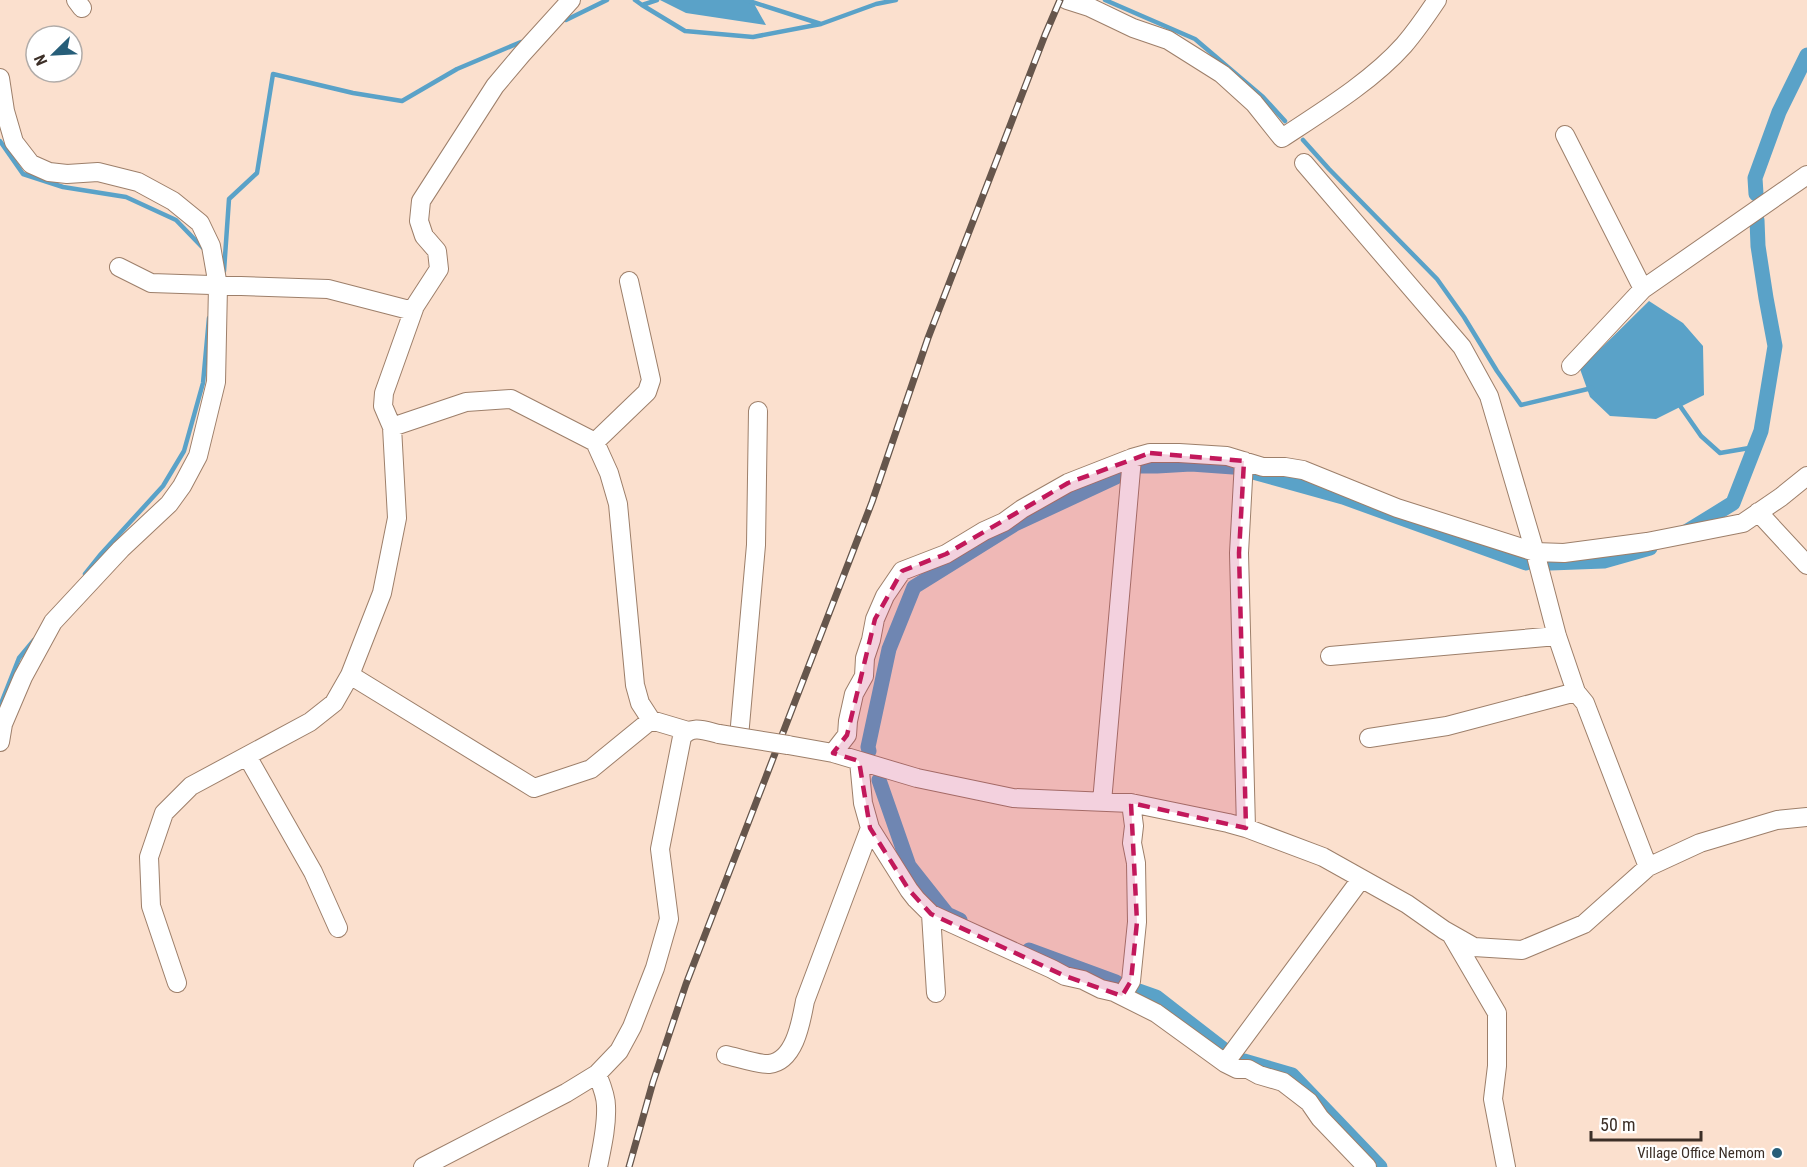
<svg xmlns="http://www.w3.org/2000/svg" width="1807" height="1167" viewBox="0 0 1807 1167" font-family="'Roboto Condensed',sans-serif">
	<rect width="100%" height="100%" fill="#fbe0ce"/>
	<!-- water -->
	<path fill="#5aa2c8" d="M 660,0 L 752,0 L 766,25 L 686,13 Z
		M 1649,301 L 1683,323 L 1703,346 L 1704,395 L 1656,419 L 1610,416 L 1590,397 L 1580,369 Z"/>
	<g fill="none" stroke-linecap="round" stroke-linejoin="round">
		<!-- stream -->
		<path stroke="#5aa2c8" stroke-width="4.5" d="M 635,0 L 642,5 L 657,0
			M 746,0 L 821,24 L 876,4 L 896,0
			M 1105,0 L 1195,39 L 1263,97 L 1285,121
			M 642,5 L 685,31 L 753,37 L 821,24
			M 566,20 L 607,0
			M 1303,140 L 1329,169 L 1437,279 L 1464,317 L 1497,371 L 1521,405 L 1592,388
			M 0,141 L 23,174 L 63,187 L 126,197 L 176,220 L 203,248
			M 221,271 L 224,271 L 229,199 L 257,173 L 273,74 L 353,93 L 402,101 L 457,69 L 521,42
			M 1678,403 L 1701,436 L 1720,453 L 1755,447
			M 85,574 L 101,554 L 163,486 L 184,451 L 203,383 L 209,318
			M 0,706 L 19,658 L 34,640"/>
		<!-- canal -->
		<path stroke="#5aa2c8" stroke-width="15" d="M 1756,194 L 1755,178 L 1779,112 L 1807,55
			M 1140,466 L 1157,466 L 1191,464 L 1233,467
			M 1253,472 L 1343,497 L 1526,563
			M 1686,532 L 1733,503 L 1761,431 L 1775,346 L 1766,298 L 1758,246 L 1757,220
			M 1550,563 L 1604,561 L 1650,548
			M 869,751 L 868,747 L 889,649 L 914,587 L 1015,524 L 1116,477
			M 879,780 L 909,866 L 947,914 L 960,920
			M 1029,950 L 1116,982
			M 1139,991 L 1156,997 L 1223,1049
			M 1244,1061 L 1292,1075 L 1380,1167"/>
		<defs>
			<path id="minor" d="M 76,0 L 82,8
				M 1067,0 L 1089,7 L 1133,28 L 1168,40 L 1222,74 L 1254,103 L 1282,138 C 1323,111 1372,81 1404,45 C 1416,31 1427,15 1437,0
				M 0,78 L 5,111 L 14,142 L 31,164 L 49,172 L 67,174 L 98,172 L 138,182 L 173,201 L 200,223 L 211,246 L 218,286 L 216,382 L 198,456 L 182,486 L 169,504 L 121,549 L 53,622 L 23,677 L 3,724 L 0,742
				M 1565,135 L 1643,289
				M 1304,163 L 1462,347 L 1489,396 L 1535,552 L 1557,636 L 1576,692 L 1585,703 L 1648,867
				M 119,267 L 151,283 L 328,289 L 413,311
				M 1571,366 L 1643,289 L 1807,175
				M 392,427 L 466,402 L 511,399 L 595,442 L 609,473 L 618,504 L 635,685 L 640,703 L 651,720 L 688,731
				M 595,442 L 647,392 L 651,380 L 629,281
				M 1244,461 L 1239,553 L 1246,828
				M 1758,512 L 1807,565
				M 1330,656 L 1557,636
				M 350,675 L 534,788 L 591,769 L 651,720
				M 739,737 L 756,545 L 758,411
				M 1369,738 L 1447,726 L 1576,692
				M 788,745 L 833,753 L 917,778 L 1013,798 L 1131,803 L 1228,823 L 1246,828 L 1323,857 L 1407,904 L 1444,930 L 1474,947 L 1522,950 L 1584,924 L 1648,867 L 1700,843 L 1777,820 L 1807,817
				M 833,753 L 847,735 L 848,721 L 854,694 L 864,676 L 865,658 L 871,640 L 875,619 L 885,596 L 902,571 L 946,554 L 984,531 L 1004,522 L 1022,509 L 1068,483 L 1132,458 L 1150,453 L 1179,453 L 1227,456 L 1263,467 L 1285,467 L 1303,470 L 1397,508 L 1535,552 L 1564,553 L 1647,542 L 1743,523 L 1781,497 L 1807,476
				M 247,756 L 313,872 L 338,928
				M 859,761 L 863,803 L 870,828 L 909,890 L 916,899 L 931,914 L 1052,969 L 1065,976 L 1083,980 L 1101,989 L 1114,992 L 1156,1013 L 1225,1063 L 1237,1069 L 1248,1069 L 1259,1075 L 1283,1082 L 1309,1102 L 1320,1118 L 1367,1167
				M 1102,802 L 1132,458
				M 931,914 L 936,993
				M 1452,936 L 1497,1013 L 1497,1066 L 1493,1099 L 1506,1167
				M 177,983 L 151,906 L 149,857 L 164,813 L 191,786 L 310,722 L 334,703 L 350,675 L 382,593 L 397,518 L 392,427 L 383,406 L 384,393 L 415,306 L 439,269 L 437,251 L 424,236 L 419,221 L 421,201 L 495,86 L 522,54 L 571,0
				M 1122,996 L 1131,981 L 1137,922 L 1136,863 L 1132,843 L 1134,826 L 1131,803
				M 726,1055 C 736,1057 760,1065 769,1064 C 795,1061 801,1022 805,1001 L 870,828
				M 1225,1063 L 1361,879
				M 597,1074 C 601,1084 606,1095 606,1106 C 607,1126 602,1147 598,1167
				M 423,1167 L 566,1093 L 597,1074 L 619,1051 L 632,1027 L 655,968 L 669,919 L 660,849 L 682,737 C 692,724 706,731 719,734"/>
		</defs>
		<!-- minor casing -->
		<use href="#minor" stroke="#9d7f6a" stroke-width="20"/>
		<!-- minor -->
		<use href="#minor" stroke="#fff" stroke-width="18"/>
		<defs>
			<path id="rail" d="M 629,1167 L 653,1082 L 686,984 L 872,502 L 928,338 L 1045,35 L 1060,0"/>
		</defs>
		<!-- rail casing -->
		<use href="#rail" stroke="#66564c" stroke-width="7"/>
		<!-- rail -->
		<use href="#rail" stroke="#fff" stroke-width="4.5" stroke-dasharray="14" stroke-linecap="butt"/>
		<defs>
			<path id="minor-bridge" d="M 719,734 L 788,745"/>
		</defs>
		<!-- minor-bridge casing -->
		<use href="#minor-bridge" stroke="#9d7f6a" stroke-width="20" stroke-linecap="butt"/>
		<!-- minor-bridge -->
		<use href="#minor-bridge" stroke="#fff" stroke-width="18"/>
	</g>
	<!-- marked area -->
	<path fill="#c2185b" fill-opacity="0.2" stroke="#c2185b" stroke-width="4.5" stroke-dasharray="12 8" stroke-linejoin="round" d="M 1150,453 L 1244,461 L 1239,553 L 1246,828 L 1131,803 L 1137,922 L 1131,981 L 1122,996 L 1065,976 L 931,914 L 909,890 L 870,828 L 859,761 L 833,753 L 847,735 L 875,619 L 902,571 L 946,554 L 1068,483 Z"/>
	<!-- markers -->
	<circle fill="#275e79" stroke="#fff" stroke-width="2" cx="1777" cy="1153" r="6"/>
	<g text-anchor="middle" stroke-width="4.5" stroke-linejoin="round" paint-order="stroke">
		<!-- poi labels -->
		<g font-size="15" fill="#3c2f27" stroke="#fff" text-anchor="end">
			<text x="1765" y="1158">Village Office Nemom</text>
		</g>
	</g>
	<!-- north arrow -->
	<g transform="translate(54 54) rotate(246)"><circle r="28" fill="#ffffff" stroke="#b1aca9" stroke-width="1.5"/>
	<path d="M0-4.5L10 22L0 15L-10 22Z" fill="#275e79"/>
	<text y="-9" font-size="16" font-weight="bold" text-anchor="middle" fill="#3c2f27">N</text>
	</g>
	<!-- scale -->
	<path d="M1591 1131v9h110v-9" fill="none" stroke="#3c2f27" stroke-width="3"/>
	<text x="1600" y="1131" font-size="18" fill="#3c2f27" stroke="#ffffff" stroke-width="4.5" paint-order="stroke">50 m</text>
</svg>
